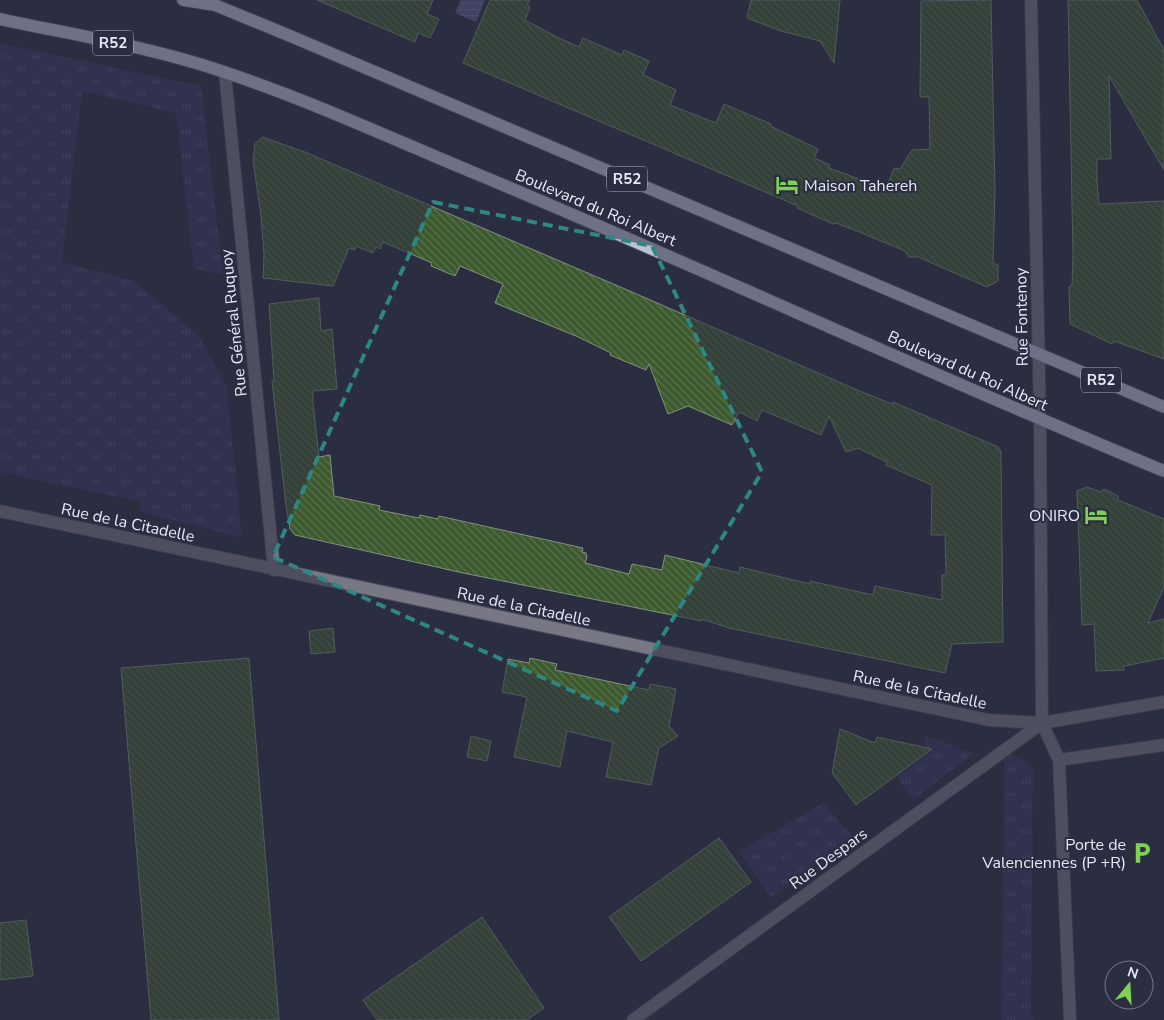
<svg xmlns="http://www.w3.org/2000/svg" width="1164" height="1020" viewBox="0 0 1164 1020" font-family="'Nunito Sans',sans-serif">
	<defs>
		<pattern id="grass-tufts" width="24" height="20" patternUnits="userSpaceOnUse" patternTransform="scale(1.25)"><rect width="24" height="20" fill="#373961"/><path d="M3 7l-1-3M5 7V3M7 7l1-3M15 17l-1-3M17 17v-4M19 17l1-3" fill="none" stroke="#545678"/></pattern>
		<pattern id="water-rules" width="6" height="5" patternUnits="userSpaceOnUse" patternTransform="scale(1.25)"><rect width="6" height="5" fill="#595d8c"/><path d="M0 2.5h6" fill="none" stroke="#71749d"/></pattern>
		<pattern id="building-back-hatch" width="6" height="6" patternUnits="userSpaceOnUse" patternTransform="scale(1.25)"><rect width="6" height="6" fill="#3d5a2f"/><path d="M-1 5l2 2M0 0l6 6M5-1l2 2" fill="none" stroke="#59724e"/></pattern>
	</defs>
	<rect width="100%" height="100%" fill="#2b2d41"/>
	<!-- grass -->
	<path fill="url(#grass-tufts)" d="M 0,43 L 201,86 L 223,275 L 194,268 L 176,113 L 82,91 L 62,262 L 134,281 L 199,336 L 227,387 L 242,538 L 139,511 L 141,502 L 0,472 Z
		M 925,736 L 974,753 L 913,800 L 897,778 L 925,756 Z
		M 1004,749 L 1033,768 L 1031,1011 L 1033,1020 L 1002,1020 Z
		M 824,803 L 852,836 L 771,898 L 739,851 Z"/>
	<!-- water -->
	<path fill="url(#water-rules)" d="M 461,0 L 485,0 L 476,22 L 455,13 Z"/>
	<!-- building -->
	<path fill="url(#building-back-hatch)" stroke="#82927c" d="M 317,0 L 433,0 L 427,14 L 439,19 L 430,38 L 418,33 L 415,42 Z
		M 490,0 L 530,0 L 527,5 L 530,7 L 525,20 L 559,38 L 579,47 L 583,38 L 622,55 L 624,50 L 649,61 L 643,75 L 676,90 L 670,105 L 716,123 L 724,104 L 771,124 L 770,126 L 818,149 L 814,158 L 830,165 L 829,168 L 886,189 L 894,168 L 900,169 L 912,150 L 930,149 L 929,97 L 920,97 L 921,1 L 991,0 L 995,191 L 993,263 L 998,265 L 998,281 L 987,287 L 918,257 L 909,257 L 905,251 L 857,231 L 836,223 L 833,224 L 797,208 L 798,206 L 463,63 Z
		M 751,0 L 840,0 L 834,63 L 820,41 L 781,31 L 747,18 Z
		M 1068,0 L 1137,0 L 1164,50 L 1164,170 L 1109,76 L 1111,159 L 1097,159 L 1097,182 L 1099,204 L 1164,201 L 1164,359 L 1114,341 L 1112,344 L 1070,324 L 1069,287 L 1072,285 L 1073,256 Z
		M 262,137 L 305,152 L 625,289 L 855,389 L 892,404 L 893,402 L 998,447 L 1001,451 L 1003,642 L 952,644 L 945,673 L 729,628 L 702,619 L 702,621 L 463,573 L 295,535 L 290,529 L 286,506 L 272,381 L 274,381 L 269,304 L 319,298 L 321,331 L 332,329 L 337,389 L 313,391 L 313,403 L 319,457 L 330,455 L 334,496 L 380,506 L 379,510 L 419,518 L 420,515 L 438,519 L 439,516 L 583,548 L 582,552 L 586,553 L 587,557 L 585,563 L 629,574 L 632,564 L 662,570 L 665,555 L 739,573 L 740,567 L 810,584 L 810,581 L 873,595 L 875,586 L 942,600 L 942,575 L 946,575 L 945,535 L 931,535 L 932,485 L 886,465 L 887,462 L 858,448 L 846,452 L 829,416 L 821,435 L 762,410 L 757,421 L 739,412 L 732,425 L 688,406 L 668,414 L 649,364 L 646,370 L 610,355 L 611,353 L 576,336 L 495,303 L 503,284 L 460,266 L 455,276 L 431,266 L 432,263 L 383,242 L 380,249 L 376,247 L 373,253 L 356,246 L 355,250 L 349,248 L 333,286 L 263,278 L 264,255 L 261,216 L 253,160 L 255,144 Z
		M 1087,487 L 1101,492 L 1104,489 L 1118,496 L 1118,500 L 1164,519 L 1164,587 L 1148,623 L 1164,619 L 1164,658 L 1124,666 L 1124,670 L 1096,671 L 1094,624 L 1082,625 L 1077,491 Z
		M 333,628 L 335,652 L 311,654 L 309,631 Z
		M 249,658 L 279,1020 L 151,1020 L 121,668 Z
		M 530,658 L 557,664 L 555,670 L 649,690 L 650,684 L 676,689 L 669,726 L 678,736 L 659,748 L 651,785 L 606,777 L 613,742 L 567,731 L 560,767 L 514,757 L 527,697 L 502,692 L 508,659 L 529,663 Z
		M 840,729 L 875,743 L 877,737 L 932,749 L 856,805 L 832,773 Z
		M 471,736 L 491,741 L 487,761 L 467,757 Z
		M 719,838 L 751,882 L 641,961 L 609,917 Z
		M 482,917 L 544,1008 L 527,1020 L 377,1020 L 363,1000 Z
		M 26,920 L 33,976 L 0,980 L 0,923 Z"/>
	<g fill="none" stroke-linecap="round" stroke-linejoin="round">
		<defs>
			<path id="minor" d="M 1031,0 L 1040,420 L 1042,723 L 1059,760 L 1070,1020
				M 225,73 L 274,570
				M 0,511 L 989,720 L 1042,723 L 1164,702
				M 1059,760 L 1164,745
				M 633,1020 L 1042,723"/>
			<path id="major" d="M 183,0 L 215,5 L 295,38 L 1164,407
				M 0,19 C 65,33 132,44 196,63 C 292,92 385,136 477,174 C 707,270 933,376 1164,471"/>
		</defs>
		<!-- minor casing -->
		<use href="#minor" stroke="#494b5e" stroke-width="14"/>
		<!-- major casing -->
		<use href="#major" stroke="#494b5e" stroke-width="14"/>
		<!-- minor -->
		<use href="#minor" stroke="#777883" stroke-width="12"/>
		<!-- major -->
		<use href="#major" stroke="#bfc2d7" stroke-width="12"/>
	</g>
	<!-- marked area -->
	<path d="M0 0H1164V1020H0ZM 433,202 L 652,246 L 762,472 L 617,711 L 273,557 Z" fill="#2b2d41" fill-opacity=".55" fill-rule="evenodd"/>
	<path fill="none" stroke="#2f8783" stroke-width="4" stroke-dasharray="10 6" stroke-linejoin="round" d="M 433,202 L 652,246 L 762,472 L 617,711 L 273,557 Z"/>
	<!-- icons -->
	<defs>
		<symbol id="hotel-bare" viewBox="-9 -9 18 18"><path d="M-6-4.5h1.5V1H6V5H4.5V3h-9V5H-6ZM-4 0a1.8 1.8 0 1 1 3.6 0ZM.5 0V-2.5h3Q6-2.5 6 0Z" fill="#7ed153" stroke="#2b2d41" stroke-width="2.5" paint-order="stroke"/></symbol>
		<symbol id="parking-bare" viewBox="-9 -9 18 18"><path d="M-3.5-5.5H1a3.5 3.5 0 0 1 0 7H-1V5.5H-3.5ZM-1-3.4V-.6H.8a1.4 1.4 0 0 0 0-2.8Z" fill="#7ed153" stroke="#2b2d41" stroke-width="2.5" paint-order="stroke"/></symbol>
	</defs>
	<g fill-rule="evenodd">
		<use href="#hotel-bare" x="771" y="169" width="32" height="32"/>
		<use href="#hotel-bare" x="1080" y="499" width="32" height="32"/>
		<use href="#parking-bare" x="1126" y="837" width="32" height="32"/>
	</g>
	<g text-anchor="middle" stroke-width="4" stroke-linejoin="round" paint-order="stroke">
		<!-- shield labels -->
		<g fill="#2b2d41" stroke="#afb1c0" stroke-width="1">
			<rect x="93" y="30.5" width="40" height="25" rx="4"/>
			<rect x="607" y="166.5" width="40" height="25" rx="4"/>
			<rect x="1081" y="367.5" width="40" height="25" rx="4"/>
		</g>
		<g font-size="15" font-weight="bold" fill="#e7e9f7">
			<text x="113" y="48">R52</text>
			<text x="627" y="184">R52</text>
			<text x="1101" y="385">R52</text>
		</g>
		<!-- poi labels -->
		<g font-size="16" fill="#e7e9f7" stroke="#2b2d41" text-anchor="end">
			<text x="804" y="191" text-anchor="start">Maison Tahereh</text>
			<text x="1080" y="521">ONIRO</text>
			<text x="1126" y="850">Porte de<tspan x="1126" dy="18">Valenciennes (P +R)</tspan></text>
		</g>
		<!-- street labels -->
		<g font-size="16" fill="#e7e9f7" stroke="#2b2d41">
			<text transform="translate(596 207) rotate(23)" y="6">Boulevard du Roi Albert</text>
			<text transform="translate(1021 317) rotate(-91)" y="6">Rue Fontenoy</text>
			<text transform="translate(233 323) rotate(-96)" y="6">Rue Général Ruquoy</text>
			<text transform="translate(968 370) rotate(24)" y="6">Boulevard du Roi Albert</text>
			<text transform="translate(128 522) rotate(12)" y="6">Rue de la Citadelle</text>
			<text transform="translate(524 606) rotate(12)" y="6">Rue de la Citadelle</text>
			<text transform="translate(920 689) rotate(12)" y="6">Rue de la Citadelle</text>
			<text transform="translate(828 858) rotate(-36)" y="6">Rue Despars</text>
		</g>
	</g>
	<!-- north arrow -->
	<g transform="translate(1129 985) rotate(18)"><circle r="24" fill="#2b2d41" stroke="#76788a"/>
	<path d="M0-4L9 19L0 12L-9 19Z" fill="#7ed153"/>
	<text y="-8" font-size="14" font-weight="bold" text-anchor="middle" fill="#e7e9f7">N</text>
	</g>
</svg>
